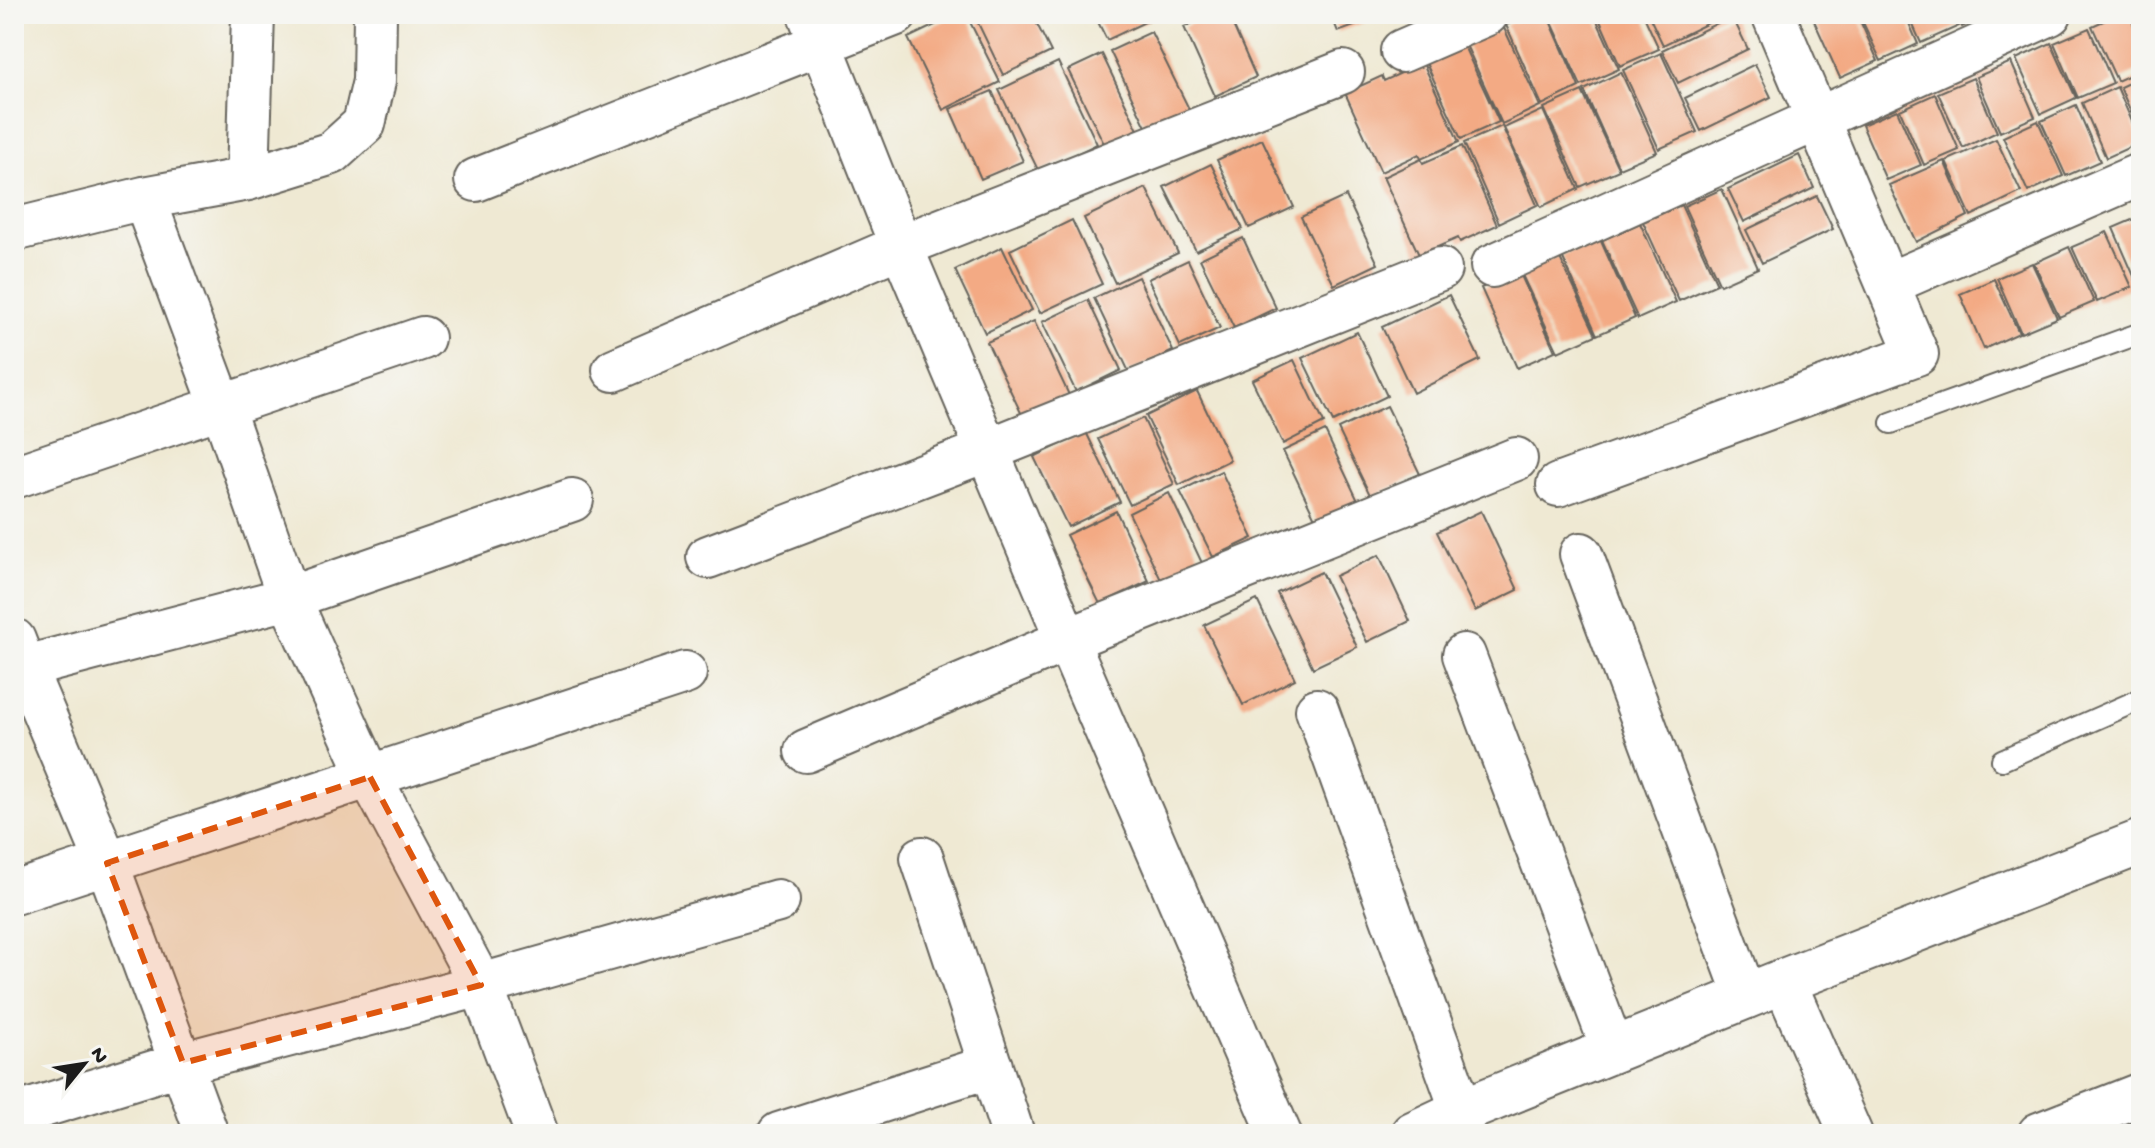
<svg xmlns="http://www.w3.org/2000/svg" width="2155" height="1148" viewBox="0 0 2155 1148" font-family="'Gochi Hand',sans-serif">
	<rect width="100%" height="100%" fill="#f6f6f2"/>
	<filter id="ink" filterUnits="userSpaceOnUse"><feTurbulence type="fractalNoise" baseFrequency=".0125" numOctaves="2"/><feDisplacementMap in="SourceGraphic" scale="16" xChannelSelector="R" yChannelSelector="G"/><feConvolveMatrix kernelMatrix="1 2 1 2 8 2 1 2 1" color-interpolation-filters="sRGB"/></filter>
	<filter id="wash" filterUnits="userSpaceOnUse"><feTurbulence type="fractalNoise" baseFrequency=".006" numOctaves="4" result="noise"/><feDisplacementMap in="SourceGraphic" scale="32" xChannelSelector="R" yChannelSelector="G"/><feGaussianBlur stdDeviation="1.8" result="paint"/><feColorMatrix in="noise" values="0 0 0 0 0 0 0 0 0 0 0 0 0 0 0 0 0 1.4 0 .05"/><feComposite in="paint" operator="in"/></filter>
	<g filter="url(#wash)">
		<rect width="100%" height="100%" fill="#efe9d3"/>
		<g id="blocks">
			<!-- building -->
			<path fill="#f3aa84" d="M 958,14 L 966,14 L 1000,82 L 943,110 L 908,38 Z
				M 986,14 L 1032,14 L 1051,52 L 1003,75 L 976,19 Z
				M 1094,14 L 1162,14 L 1107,40 Z
				M 1212,14 L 1228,14 L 1256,77 L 1215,96 L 1184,27 Z
				M 1331,14 L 1364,14 L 1368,21 L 1338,32 Z
				M 1531,14 L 1547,14 L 1579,87 L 1542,105 L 1506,25 Z
				M 1548,14 L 1594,14 L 1619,69 L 1581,86 Z
				M 1597,14 L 1643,14 L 1659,49 L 1620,66 Z
				M 1648,14 L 1727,14 L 1663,45 Z
				M 1811,14 L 1857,14 L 1878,61 L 1840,78 Z
				M 1859,14 L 1905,14 L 1918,44 L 1881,61 Z
				M 1908,14 L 1954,14 L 1959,26 L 1921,43 Z
				M 1957,14 L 1989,14 L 1962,27 Z
				M 2119,14 L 2129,14 L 2141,42 L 2141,70 L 2117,81 L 2092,26 Z
				M 1732,16 L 1748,49 L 1678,83 L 1662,50 Z
				M 1504,28 L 1540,106 L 1502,124 L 1466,45 Z
				M 2089,28 L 2113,83 L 2078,98 L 2054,43 Z
				M 1151,32 L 1189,109 L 1147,129 L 1110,51 Z
				M 2051,43 L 2076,98 L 2041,114 L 2016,59 Z
				M 1463,44 L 1499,122 L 1461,139 L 1425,61 Z
				M 1661,53 L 1697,132 L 1659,149 L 1623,70 Z
				M 1102,54 L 1139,132 L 1106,148 L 1068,70 Z
				M 1058,62 L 1097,144 L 1039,172 L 999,90 Z
				M 2011,62 L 2035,117 L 2000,132 L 1976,77 Z
				M 1423,63 L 1459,142 L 1421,159 L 1419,154 L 1381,172 L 1345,93 L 1382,76 L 1384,81 Z
				M 1755,64 L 1771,97 L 1701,131 L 1685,98 Z
				M 1621,72 L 1657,152 L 1619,168 L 1584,90 Z
				M 2141,77 L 2141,135 L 2120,87 Z
				M 1973,78 L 1997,132 L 1963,148 L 1938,93 Z
				M 2117,87 L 2141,142 L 2106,158 L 2082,103 Z
				M 992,91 L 1023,161 L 981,179 L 950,109 Z
				M 1582,91 L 1619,170 L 1580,187 L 1544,108 Z
				M 1935,94 L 1959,150 L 1924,165 L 1900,110 Z
				M 2076,105 L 2100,161 L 2066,176 L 2041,121 Z
				M 1543,110 L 1578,189 L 1541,207 L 1504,128 Z
				M 1897,110 L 1921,165 L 1886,180 L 1862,125 Z
				M 2038,121 L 2063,176 L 2028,192 L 2003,137 Z
				M 1502,126 L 1537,205 L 1499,223 L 1464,143 Z
				M 1262,139 L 1294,207 L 1249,228 L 1217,160 Z
				M 1996,139 L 2021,192 L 1971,216 L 1946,161 Z
				M 1462,146 L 1497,225 L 1460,242 L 1458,238 L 1419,255 L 1383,177 L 1421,159 L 1423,163 Z
				M 1799,155 L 1814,188 L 1744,222 L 1728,189 Z
				M 1944,161 L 1968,216 L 1916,242 L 1889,185 Z
				M 1211,164 L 1243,229 L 1196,251 L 1164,187 Z
				M 1146,188 L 1178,253 L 1115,283 L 1084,218 Z
				M 1722,189 L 1758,268 L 1720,285 L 1684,206 Z
				M 1346,196 L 1378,264 L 1334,285 L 1301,217 Z
				M 1817,196 L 1833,229 L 1762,263 L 1746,230 Z
				M 1681,205 L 1717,284 L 1679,301 L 1643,222 Z
				M 2141,216 L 2141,282 L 2137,283 L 2113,228 Z
				M 1072,220 L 1102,284 L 1040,313 L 1010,250 Z
				M 1640,223 L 1676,302 L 1638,319 L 1602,240 Z
				M 2107,232 L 2132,287 L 2097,302 L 2072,247 Z
				M 1243,238 L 1276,308 L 1234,328 L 1200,259 Z
				M 1600,239 L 1635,318 L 1597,335 L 1562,256 Z
				M 1002,247 L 1032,310 L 985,333 L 955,270 Z
				M 2069,247 L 2094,302 L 2059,317 L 2034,263 Z
				M 1559,256 L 1596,335 L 1558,352 L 1521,273 Z
				M 1188,260 L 1220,328 L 1180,346 L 1148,279 Z
				M 2032,263 L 2057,318 L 2021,333 L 1997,278 Z
				M 1519,271 L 1555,351 L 1517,368 L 1481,288 Z
				M 1138,277 L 1173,351 L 1129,372 L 1094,298 Z
				M 1994,279 L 2019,333 L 1984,349 L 1960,294 Z
				M 1449,295 L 1480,360 L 1413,393 L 1382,327 Z
				M 1088,300 L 1121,370 L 1076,392 L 1042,322 Z
				M 1034,321 L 1069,395 L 1023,417 L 987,342 Z
				M 1357,332 L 1387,396 L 1333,422 L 1302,358 Z
				M 1294,360 L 1324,423 L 1283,444 L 1252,380 Z
				M 1197,391 L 1230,460 L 1179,485 L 1146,416 Z
				M 1387,406 L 1420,474 L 1371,497 L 1338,429 Z
				M 1143,418 L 1174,484 L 1130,505 L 1098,439 Z
				M 1325,431 L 1359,503 L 1317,522 L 1283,451 Z
				M 1086,432 L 1120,502 L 1068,527 L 1034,457 Z
				M 1221,471 L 1253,538 L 1213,557 L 1180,491 Z
				M 1169,493 L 1202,563 L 1162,582 L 1129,513 Z
				M 1116,511 L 1149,581 L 1100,604 L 1066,535 Z
				M 1481,511 L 1518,590 L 1475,611 L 1437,532 Z
				M 1379,555 L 1410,621 L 1367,642 L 1335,576 Z
				M 1321,572 L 1357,647 L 1313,668 L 1277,593 Z
				M 1257,600 L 1295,679 L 1243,705 L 1204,625 Z"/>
		</g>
	</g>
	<g filter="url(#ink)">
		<use href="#blocks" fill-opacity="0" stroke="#66645c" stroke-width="2"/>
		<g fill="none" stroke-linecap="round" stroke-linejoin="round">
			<defs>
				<path id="service" d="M 1891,423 L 2141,333
					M 2002,760 L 2141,699"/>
				<path id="minor" d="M 809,14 L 901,246 L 1067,640 L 1280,1134
					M 1402,51 L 1487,14
					M 248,179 L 253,14
					M 476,180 L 896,14
					M 144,198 L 222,407 L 289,598 L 370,777 L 481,985 L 537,1134
					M 14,230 L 144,198 L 248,179 L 332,153 L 364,124 L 374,81 L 375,14
					M 1492,266 L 2050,14
					M 1888,284 L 2141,174
					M 614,370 L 901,246 L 1343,72
					M 14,477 L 423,338
					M 1558,485 L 1917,354 L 1773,14
					M 1581,554 L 1746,997
					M 708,557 L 988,450 L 1440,269
					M 14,640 L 24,666 L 107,863 L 207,1134
					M 1464,655 L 1613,1050
					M 14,670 L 289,598 L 572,500
					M 1317,710 L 1462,1111
					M 806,751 L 1067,640 L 1516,459
					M 922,858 L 1013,1134
					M 14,893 L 685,673
					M 1784,981 L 1851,1134
					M 14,1115 L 183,1063 L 481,985 L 778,901
					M 779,1134 L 991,1066
					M 2039,1134 L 2141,1094"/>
				<path id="tertiary" d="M 1413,1134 L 1462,1111 L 1784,981 L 2141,842"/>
			</defs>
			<!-- service casing -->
			<use href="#service" stroke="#66645c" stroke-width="24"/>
			<!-- minor casing -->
			<use href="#minor" stroke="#66645c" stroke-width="46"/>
			<!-- tertiary casing -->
			<use href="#tertiary" stroke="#66645c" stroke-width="48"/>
			<!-- service -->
			<use href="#service" stroke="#fff" stroke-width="20"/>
			<!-- minor -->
			<use href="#minor" stroke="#fff" stroke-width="42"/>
			<!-- tertiary -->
			<use href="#tertiary" stroke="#fff" stroke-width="44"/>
		</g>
	</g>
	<!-- marked area -->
	<path fill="#de560d" fill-opacity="0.2" stroke="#de560d" stroke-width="6" stroke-dasharray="16 10" stroke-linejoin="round" d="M 370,777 L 481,985 L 183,1063 L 107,863 Z"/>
	<!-- margin -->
	<rect width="2155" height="1148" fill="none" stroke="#f6f6f2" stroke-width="48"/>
	<!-- north arrow -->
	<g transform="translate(84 1064) rotate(60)" stroke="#f6f6f2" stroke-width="6" paint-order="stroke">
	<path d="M0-6L14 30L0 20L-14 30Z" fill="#1c1c1c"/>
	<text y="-12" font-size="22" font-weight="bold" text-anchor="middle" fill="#1c1c1c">N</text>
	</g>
</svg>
